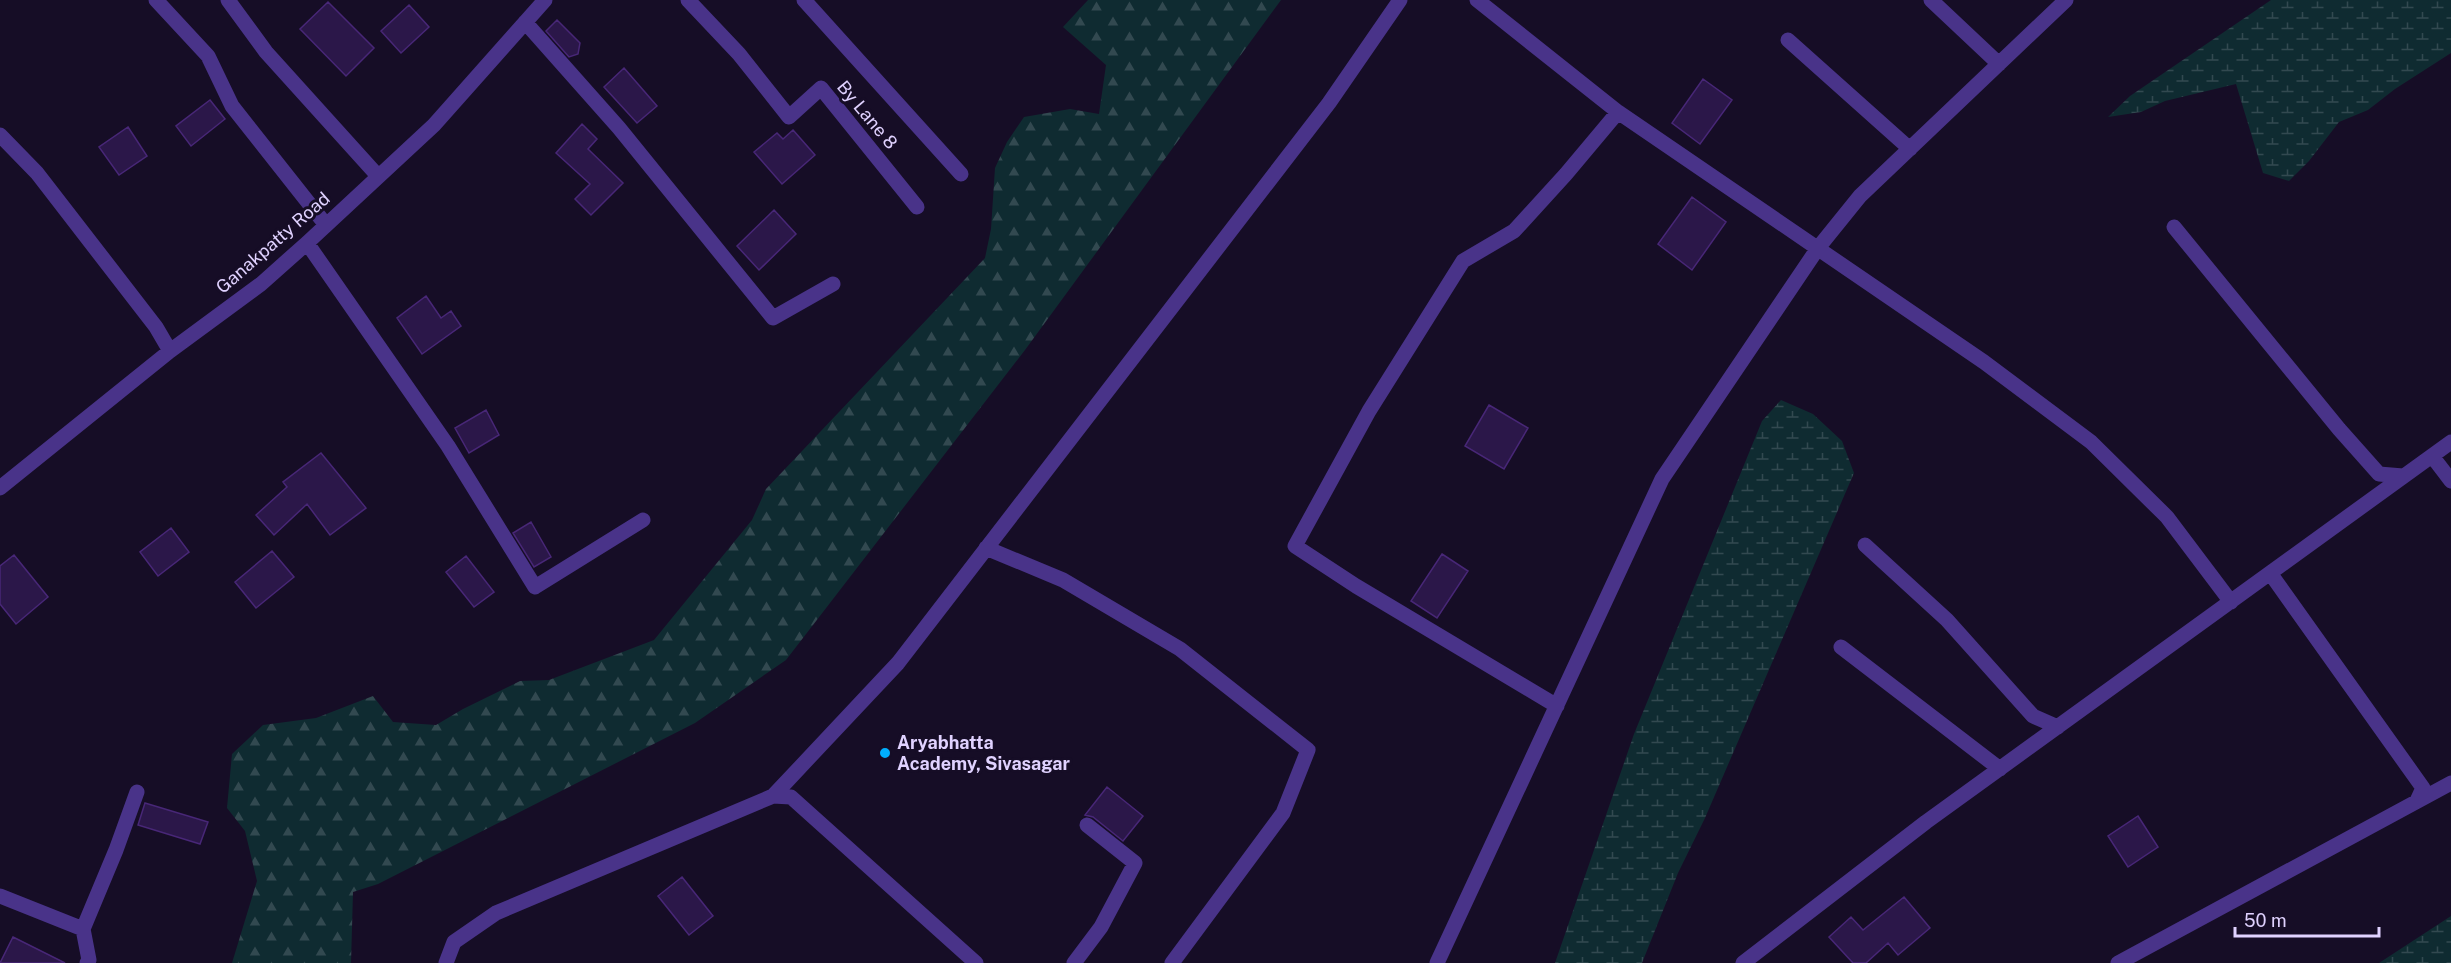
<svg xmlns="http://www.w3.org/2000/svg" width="2451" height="963" viewBox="0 0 2451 963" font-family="'Public Sans',sans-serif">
	<defs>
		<pattern id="forest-firs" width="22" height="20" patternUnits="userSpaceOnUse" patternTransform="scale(1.5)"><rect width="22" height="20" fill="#0f2b31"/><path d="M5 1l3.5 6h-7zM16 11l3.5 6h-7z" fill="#324950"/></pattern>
		<pattern id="wetland-marsh" width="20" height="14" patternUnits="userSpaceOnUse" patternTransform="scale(1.5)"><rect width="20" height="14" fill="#0f2b31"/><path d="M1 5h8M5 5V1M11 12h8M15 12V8" fill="none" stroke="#324950"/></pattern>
	</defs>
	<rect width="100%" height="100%" fill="#160d26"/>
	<!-- forest -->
	<path fill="url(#forest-firs)" d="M 1088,0 L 1281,0 L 1025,350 L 786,660 L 695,723 L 378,884 L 353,892 L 351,963 L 232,963 L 257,881 L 245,831 L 227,808 L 232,754 L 263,725 L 316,718 L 373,696 L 393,722 L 436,725 L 463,709 L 520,681 L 549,680 L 654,640 L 752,520 L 766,489 L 985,258 L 991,229 L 995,168 L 1007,142 L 1024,117 L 1070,109 L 1099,114 L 1106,65 L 1063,27 Z"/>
	<!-- wetland -->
	<path fill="url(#wetland-marsh)" d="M 2271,0 L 2451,0 L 2451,53 L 2395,89 L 2368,110 L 2339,122 L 2309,161 L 2289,181 L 2263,173 L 2236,84 L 2165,101 L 2141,112 L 2108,117 L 2130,96 Z
		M 1781,400 L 1813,414 L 1842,441 L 1854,473 L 1705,818 L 1678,873 L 1642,963 L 1555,963 L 1634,734 L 1762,421 Z
		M 2451,916 L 2451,963 L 2379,963 Z"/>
	<!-- building -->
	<path fill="#2b1749" stroke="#482777" stroke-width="1.5" d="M 328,2 L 374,48 L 346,76 L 300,29 Z
		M 409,5 L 429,27 L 401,53 L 381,31 Z
		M 557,20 L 580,43 L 578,54 L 569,57 L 546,31 Z
		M 624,68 L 657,106 L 637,123 L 604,87 Z
		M 1703,79 L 1732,100 L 1700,144 L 1672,123 Z
		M 210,100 L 225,119 L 191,146 L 176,126 Z
		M 582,124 L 597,139 L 588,149 L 623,183 L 591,215 L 575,199 L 590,184 L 556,153 Z
		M 128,127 L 147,156 L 119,175 L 99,147 Z
		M 793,130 L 815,155 L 782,184 L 754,152 L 777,133 L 783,139 Z
		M 1692,197 L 1726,222 L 1692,270 L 1658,244 Z
		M 774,210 L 796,234 L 759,270 L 737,246 Z
		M 426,296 L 441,318 L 451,311 L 461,326 L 422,354 L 397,318 Z
		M 1489,405 L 1528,428 L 1504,469 L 1465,446 Z
		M 486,410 L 499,435 L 469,453 L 455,428 Z
		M 321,453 L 366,508 L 330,535 L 307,504 L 274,535 L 256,515 L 287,487 L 283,482 Z
		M 531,522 L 551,557 L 534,567 L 513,533 Z
		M 171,528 L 189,552 L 158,576 L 140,552 Z
		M 272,551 L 294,577 L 256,608 L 235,582 Z
		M 1442,554 L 1468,571 L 1437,618 L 1411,601 Z
		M 14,555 L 48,597 L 16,624 L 0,604 L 0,566 Z
		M 466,556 L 494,592 L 474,607 L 446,572 Z
		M 1107,787 L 1143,816 L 1123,841 L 1093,817 L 1085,815 Z
		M 145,803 L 208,822 L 200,844 L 138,825 Z
		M 2138,816 L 2158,847 L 2128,867 L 2108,836 Z
		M 682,877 L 713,916 L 689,935 L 658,896 Z
		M 1904,897 L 1930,928 L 1898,955 L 1888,943 L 1866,963 L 1853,963 L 1829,937 L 1851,917 L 1863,930 Z
		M 13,937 L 65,963 L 0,963 Z"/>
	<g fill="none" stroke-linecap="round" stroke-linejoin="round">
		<!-- street -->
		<path stroke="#493389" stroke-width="15" d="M 156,0 L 208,56 L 232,106 L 326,225
			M 228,0 L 266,52 L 378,176
			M 688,0 L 739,54 L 789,117 L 821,88 L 917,207
			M 804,0 L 961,174
			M 1477,0 L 1618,112 L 1984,362 L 2091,442 L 2167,517 L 2231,602
			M 1931,0 L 1999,64
			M 525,22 L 619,128 L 773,318 L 833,284
			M 1788,40 L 1910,149
			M 0,135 L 37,173 L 156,327 L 170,351
			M 2174,227 L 2339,429 L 2379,474 L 2403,476
			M 307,243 L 448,446 L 535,587 L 643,520
			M 2432,456 L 2451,481
			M 0,488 L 170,351 L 261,284 L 307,243 L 434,125 L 545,0
			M 1865,545 L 1947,620 L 2033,716 L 2058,727
			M 986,548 L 1063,580 L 1180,649 L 1308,750 L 1283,813 L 1172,963
			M 2270,573 L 2423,788 L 2417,801
			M 1841,647 L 2000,769
			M 1557,706 L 1356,586 L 1295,546 L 1369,411 L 1463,261 L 1514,231 L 1566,174 L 1618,112
			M 773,796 L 791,797 L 976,963
			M 0,896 L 83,929 L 89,960 L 87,963
			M 83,929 L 116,850 L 137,792
			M 446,963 L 454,942 L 496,913 L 773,796 L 898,663 L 1329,103 L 1400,0
			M 1074,963 L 1101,927 L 1135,863 L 1087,825
			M 1437,963 L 1662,479 L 1818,248 L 1860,196 L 2066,0
			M 1743,963 L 1926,822 L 2451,442
			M 2118,963 L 2451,783"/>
	</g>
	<!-- markers -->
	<circle fill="#00aefd" stroke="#160d26" stroke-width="2" cx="885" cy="753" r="6"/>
	<g text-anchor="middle" stroke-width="6" stroke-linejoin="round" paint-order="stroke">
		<!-- street labels -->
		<g font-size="18" fill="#e0d2ff" stroke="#160d26">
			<text transform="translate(867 115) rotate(50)" y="6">By Lane 8</text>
			<text transform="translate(273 243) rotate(-41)" y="6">Ganakpatty Road</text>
		</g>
		<!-- poi labels -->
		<g font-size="18" font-weight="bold" fill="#e0d2ff" stroke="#160d26" text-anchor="start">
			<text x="897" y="749">Aryabhatta<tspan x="897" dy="21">Academy, Sivasagar</tspan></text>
		</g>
	</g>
	<!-- scale -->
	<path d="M2235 927v9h144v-9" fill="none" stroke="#e0d2ff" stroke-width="3"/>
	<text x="2244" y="927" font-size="18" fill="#e0d2ff" stroke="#160d26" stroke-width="4.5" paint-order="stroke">50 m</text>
</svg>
